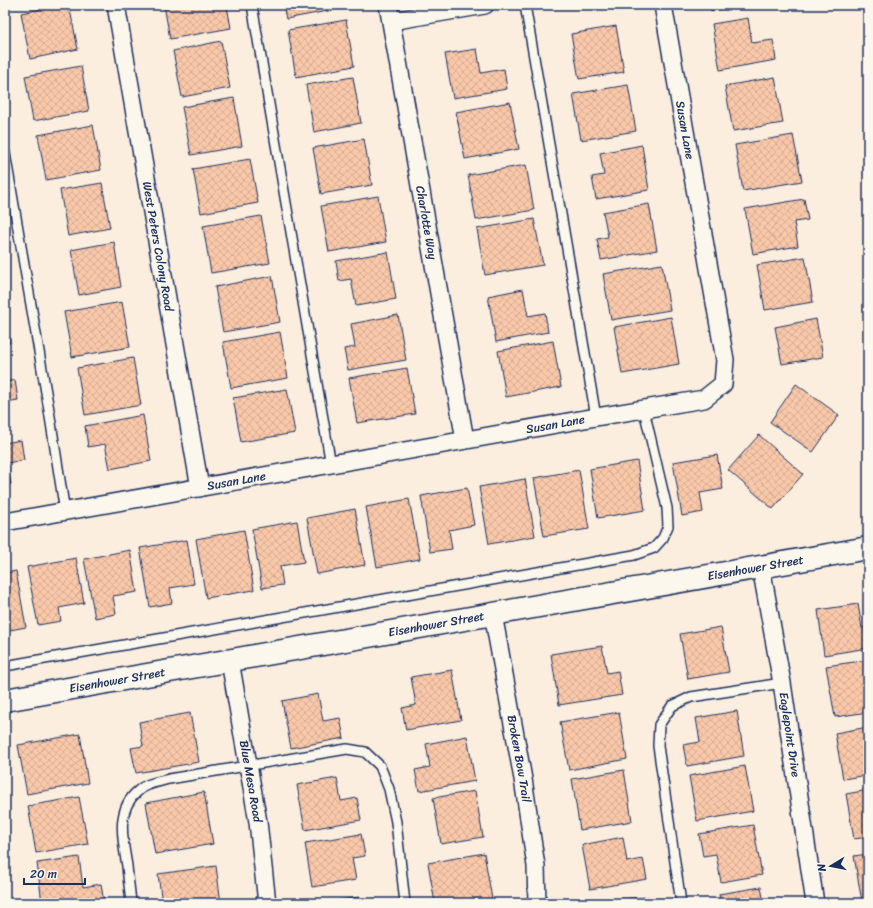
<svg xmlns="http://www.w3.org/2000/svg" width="873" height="908" viewBox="0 0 873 908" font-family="Sriracha,sans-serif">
	<defs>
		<pattern id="building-cross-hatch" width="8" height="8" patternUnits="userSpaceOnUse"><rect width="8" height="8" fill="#f9c8a9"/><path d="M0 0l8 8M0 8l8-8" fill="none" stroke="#d5ac94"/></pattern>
	</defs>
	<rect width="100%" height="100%" fill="#fbeedf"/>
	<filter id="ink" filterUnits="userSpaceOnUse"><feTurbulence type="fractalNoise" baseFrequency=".025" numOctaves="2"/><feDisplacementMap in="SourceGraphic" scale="8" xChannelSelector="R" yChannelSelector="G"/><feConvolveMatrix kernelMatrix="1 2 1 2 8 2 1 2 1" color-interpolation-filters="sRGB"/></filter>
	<g filter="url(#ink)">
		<!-- building -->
		<path fill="url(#building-cross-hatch)" stroke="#1b2f5e" d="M 62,5 L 69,5 L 78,49 L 30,59 L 21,13 Z
			M 164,5 L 215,5 L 215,8 L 227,6 L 231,28 L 170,39 Z
			M 283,5 L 343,5 L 343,8 L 286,19 Z
			M 710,5 L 747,5 L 711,11 Z
			M 748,18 L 752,43 L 773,40 L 776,60 L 720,70 L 712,24 Z
			M 346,20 L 354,66 L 296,77 L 288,30 Z
			M 616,26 L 624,72 L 579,79 L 571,34 Z
			M 221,41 L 230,88 L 182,97 L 173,51 Z
			M 477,49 L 481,73 L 504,69 L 507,89 L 453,98 L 445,54 Z
			M 81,66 L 89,111 L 33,121 L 25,76 Z
			M 353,77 L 361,123 L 314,132 L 306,85 Z
			M 775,77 L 783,123 L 733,131 L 725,86 Z
			M 628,85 L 636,131 L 581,140 L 573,94 Z
			M 234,98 L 242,146 L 191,155 L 182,107 Z
			M 510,102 L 519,149 L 465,159 L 456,112 Z
			M 93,125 L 101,170 L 46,180 L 38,135 Z
			M 793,135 L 802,181 L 743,191 L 735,145 Z
			M 364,139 L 372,185 L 321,194 L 313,148 Z
			M 642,145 L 649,190 L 596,199 L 592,177 L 604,175 L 600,153 Z
			M 250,159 L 258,203 L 201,213 L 193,169 Z
			M 526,165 L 534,210 L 476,220 L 468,175 Z
			M 102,183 L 110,228 L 68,236 L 60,190 Z
			M 378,196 L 386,242 L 329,252 L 321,206 Z
			M 804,199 L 808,220 L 794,222 L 798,246 L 753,254 L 745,209 Z
			M 649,204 L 657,250 L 601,260 L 597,239 L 608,237 L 603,212 Z
			M 261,216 L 270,263 L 211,273 L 203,226 Z
			M 534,219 L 543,265 L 485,275 L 477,229 Z
			M 114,242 L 121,287 L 79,295 L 71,250 Z
			M 388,252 L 396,299 L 356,306 L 351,279 L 339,281 L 336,261 Z
			M 805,257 L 813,302 L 765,310 L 757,265 Z
			M 662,264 L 670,310 L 611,320 L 603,274 Z
			M 272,276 L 280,322 L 223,332 L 215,287 Z
			M 523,289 L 528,316 L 545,313 L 548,332 L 496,342 L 488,296 Z
			M 122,302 L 130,347 L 72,357 L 64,312 Z
			M 398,315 L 406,360 L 348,370 L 344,349 L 355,347 L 351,324 Z
			M 671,317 L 679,364 L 622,374 L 614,327 Z
			M 816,319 L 823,357 L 782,364 L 775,327 Z
			M 5,320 L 6,320 L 10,343 L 5,344 Z
			M 280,332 L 288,378 L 231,388 L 223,342 Z
			M 553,341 L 561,387 L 506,397 L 498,351 Z
			M 133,358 L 141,405 L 85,415 L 77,368 Z
			M 407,368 L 415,414 L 357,423 L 349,378 Z
			M 15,380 L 18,400 L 6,402 L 10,424 L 5,425 L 5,382 Z
			M 796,384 L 839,415 L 813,452 L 770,422 Z
			M 287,389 L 295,433 L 241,442 L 233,398 Z
			M 143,415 L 151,461 L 110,469 L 105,444 L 88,447 L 85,426 Z
			M 759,435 L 803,474 L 773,509 L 728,470 Z
			M 21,440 L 24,460 L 7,463 L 11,484 L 5,485 L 5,443 Z
			M 717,455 L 723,489 L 700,493 L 703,512 L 682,516 L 673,462 Z
			M 637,461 L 645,510 L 598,518 L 590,469 Z
			M 579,470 L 589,529 L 544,536 L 534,478 Z
			M 525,479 L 535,536 L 489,544 L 479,487 Z
			M 467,488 L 474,525 L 449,530 L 452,549 L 430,552 L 421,496 Z
			M 409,499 L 420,559 L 377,567 L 366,507 Z
			M 355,509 L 365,565 L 317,574 L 307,518 Z
			M 297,521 L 304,562 L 280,566 L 283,585 L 262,588 L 252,529 Z
			M 244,530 L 254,590 L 206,598 L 196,539 Z
			M 187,540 L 194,584 L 170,588 L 172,603 L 150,607 L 140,548 Z
			M 130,550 L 137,592 L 113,596 L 116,614 L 95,618 L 84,559 Z
			M 76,558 L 84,603 L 59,608 L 61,621 L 38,625 L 27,567 Z
			M 16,571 L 26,627 L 5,631 L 5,573 Z
			M 858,604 L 862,628 L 868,627 L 868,648 L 824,655 L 818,610 Z
			M 721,627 L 729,672 L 688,679 L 680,634 Z
			M 602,646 L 607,673 L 618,671 L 622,695 L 559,705 L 551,654 Z
			M 868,660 L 868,712 L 835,717 L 826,666 Z
			M 452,670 L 461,720 L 406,730 L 402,708 L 416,705 L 411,677 Z
			M 318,694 L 323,721 L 340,718 L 344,738 L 291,748 L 282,701 Z
			M 737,711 L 744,756 L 687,766 L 683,745 L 700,742 L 696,718 Z
			M 619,712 L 627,759 L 569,770 L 560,722 Z
			M 190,713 L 199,762 L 136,773 L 131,748 L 143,746 L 139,722 Z
			M 868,727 L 868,775 L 843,779 L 835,733 Z
			M 80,734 L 88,783 L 27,794 L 18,745 Z
			M 467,736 L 475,781 L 419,791 L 415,770 L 430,767 L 426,744 Z
			M 745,766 L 753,811 L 697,821 L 689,776 Z
			M 624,770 L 632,821 L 580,830 L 572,779 Z
			M 337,778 L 341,801 L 357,798 L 361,820 L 305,830 L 297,785 Z
			M 868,790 L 868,837 L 854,839 L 846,794 Z
			M 475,791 L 483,837 L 441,844 L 433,798 Z
			M 204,792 L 213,844 L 155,854 L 146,803 Z
			M 79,797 L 88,844 L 36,853 L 28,806 Z
			M 753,825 L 762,875 L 721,882 L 716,854 L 703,856 L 699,834 Z
			M 361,834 L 365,856 L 352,858 L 356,880 L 312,887 L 305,843 Z
			M 623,837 L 627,862 L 643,859 L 647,879 L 590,889 L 582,845 Z
			M 484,853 L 492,899 L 467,903 L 435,903 L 428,863 Z
			M 868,854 L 868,901 L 862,902 L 854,856 Z
			M 79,857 L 83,887 L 101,884 L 104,903 L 42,903 L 37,863 Z
			M 216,866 L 221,903 L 162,903 L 158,874 Z
			M 761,887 L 764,903 L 721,903 L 719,894 Z
			M 360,897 L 361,903 L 319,903 Z
			M 649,897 L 650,903 L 589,903 L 589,901 Z"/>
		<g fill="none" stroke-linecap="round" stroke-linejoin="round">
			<defs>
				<path id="service" d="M 252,5 L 331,465
					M 525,5 L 596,417
					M 5,153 L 48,404 L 65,512
					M 5,666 L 634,555 L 654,548 L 663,538 L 668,526 L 667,508 L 644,410
					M 131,903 C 130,891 128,878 127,866 C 123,841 115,810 138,791 C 146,783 158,782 169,779 L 347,749 L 365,752 L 380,766 L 389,789 L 396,822 L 405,903
					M 681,903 L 658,746 L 659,725 L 672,706 L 691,697 L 782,683"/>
				<g id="minor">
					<path id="s1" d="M 116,5 L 200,488"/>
					<path id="s2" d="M 388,5 L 465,440"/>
					<path d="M 391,21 L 485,5"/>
					<path id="s3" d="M 5,522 L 596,417 L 704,399 L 723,384 L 725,360 L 663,5"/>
					<path id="s4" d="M 761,567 L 782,683 L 815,903"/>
					<path id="s5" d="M 493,614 L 523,779 L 536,866 L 537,903"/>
					<path id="s6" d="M 230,661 L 258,822 L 267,903"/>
				</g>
				<g id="tertiary">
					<path id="s7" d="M 5,700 L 868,548"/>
				</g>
			</defs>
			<!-- service casing -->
			<use href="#service" stroke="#1b2f5e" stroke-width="12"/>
			<!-- minor casing -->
			<use href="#minor" stroke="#1b2f5e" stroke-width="20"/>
			<!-- tertiary casing -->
			<use href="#tertiary" stroke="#1b2f5e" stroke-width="25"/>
			<!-- service -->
			<use href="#service" stroke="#fbf7ec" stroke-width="9"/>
			<!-- minor -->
			<use href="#minor" stroke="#fbf7ec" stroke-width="17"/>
			<!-- tertiary -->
			<use href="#tertiary" stroke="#fbf7ec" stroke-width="22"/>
		</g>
	</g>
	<g text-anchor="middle" stroke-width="3" stroke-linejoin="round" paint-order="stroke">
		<!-- street labels -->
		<g font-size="12" fill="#1b2f5e" stroke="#fbf7ec">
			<text transform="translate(685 130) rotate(80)" y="4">Susan Lane</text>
			<text dy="4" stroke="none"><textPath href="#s2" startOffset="221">Charlotte Way</textPath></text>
			<text dy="4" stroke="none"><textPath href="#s1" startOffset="245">West Peters Colony Road</textPath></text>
			<text dy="4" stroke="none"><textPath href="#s3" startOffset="559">Susan Lane</textPath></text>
			<text dy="4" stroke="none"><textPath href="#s3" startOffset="235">Susan Lane</textPath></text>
			<text dy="4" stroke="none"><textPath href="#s7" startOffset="762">Eisenhower Street</textPath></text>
			<text dy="4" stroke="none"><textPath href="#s7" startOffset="438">Eisenhower Street</textPath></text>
			<text dy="4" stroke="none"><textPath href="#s7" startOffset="114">Eisenhower Street</textPath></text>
			<text dy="4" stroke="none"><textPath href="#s4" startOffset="170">Eaglepoint Drive</textPath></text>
			<text dy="4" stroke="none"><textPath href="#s5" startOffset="147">Broken Bow Trail</textPath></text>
			<text dy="4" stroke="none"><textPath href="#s6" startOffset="122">Blue Mesa Road</textPath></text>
		</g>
	</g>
	<!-- margin -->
	<rect width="873" height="908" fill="none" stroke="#fbf7ec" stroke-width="20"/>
	<rect x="10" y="10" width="853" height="888" fill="none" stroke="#1b2f5e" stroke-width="1.5" filter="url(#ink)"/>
	<!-- north arrow -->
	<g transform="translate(831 866) rotate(260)" stroke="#fbf7ec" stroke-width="3" paint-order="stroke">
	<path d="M0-3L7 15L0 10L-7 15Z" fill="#1b2f5e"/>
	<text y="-6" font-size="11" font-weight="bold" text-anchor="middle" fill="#1b2f5e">N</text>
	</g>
	<!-- scale -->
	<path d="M24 878v6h61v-6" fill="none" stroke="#1b2f5e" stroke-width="2"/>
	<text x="30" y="878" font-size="12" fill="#1b2f5e" stroke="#fbf7ec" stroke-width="3" paint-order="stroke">20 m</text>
</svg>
